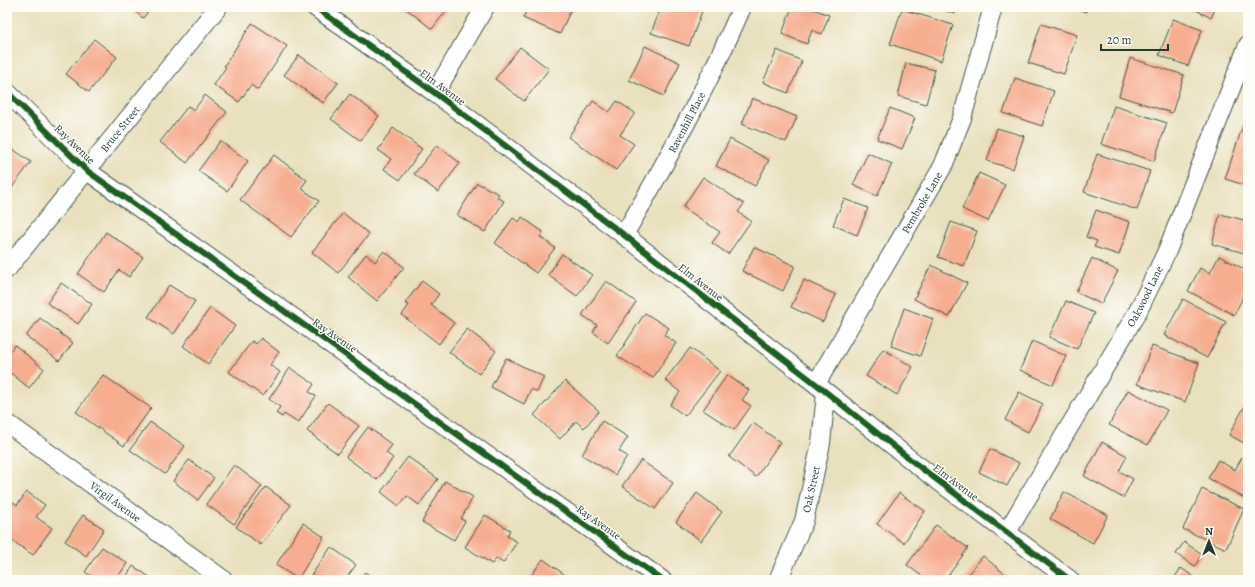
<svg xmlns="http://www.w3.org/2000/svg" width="1255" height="587" viewBox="0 0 1255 587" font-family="Alegreya,serif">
	<rect width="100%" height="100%" fill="#fdfcf7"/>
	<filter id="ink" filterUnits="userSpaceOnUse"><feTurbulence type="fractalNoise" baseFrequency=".025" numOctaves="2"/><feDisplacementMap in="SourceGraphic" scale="8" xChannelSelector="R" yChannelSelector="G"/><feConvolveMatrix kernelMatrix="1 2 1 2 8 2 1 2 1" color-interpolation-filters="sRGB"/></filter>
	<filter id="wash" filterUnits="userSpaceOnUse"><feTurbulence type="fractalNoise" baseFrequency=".012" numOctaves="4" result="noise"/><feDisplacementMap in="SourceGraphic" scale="16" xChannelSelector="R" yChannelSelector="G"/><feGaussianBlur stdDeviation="0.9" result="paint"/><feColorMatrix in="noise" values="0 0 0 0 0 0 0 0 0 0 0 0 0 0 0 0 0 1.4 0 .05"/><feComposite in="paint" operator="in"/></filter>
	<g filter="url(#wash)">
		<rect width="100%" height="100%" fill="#e9e0bd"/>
		<g id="blocks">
			<!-- building -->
			<path fill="#f6ad90" d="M 129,7 L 152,7 L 143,18 Z
				M 404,7 L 449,7 L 432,29 Z
				M 528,7 L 572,7 L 560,34 L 523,18 Z
				M 661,7 L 690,7 L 702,11 L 689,46 L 651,33 Z
				M 792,7 L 808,7 L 829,15 L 822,34 L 812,30 L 807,44 L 782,34 Z
				M 935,7 L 957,7 L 955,14 Z
				M 1072,7 L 1088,7 L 1086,12 Z
				M 1190,7 L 1216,7 L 1211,18 Z
				M 902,9 L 953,25 L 941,61 L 890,44 Z
				M 1173,19 L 1202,30 L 1188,66 L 1159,55 Z
				M 252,23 L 287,46 L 258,90 L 251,85 L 239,102 L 214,85 L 226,67 L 224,66 Z
				M 1041,24 L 1077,35 L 1064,74 L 1028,63 Z
				M 94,39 L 117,57 L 89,92 L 66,74 Z
				M 645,46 L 680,63 L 664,96 L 629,80 Z
				M 520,47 L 549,69 L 524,101 L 495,79 Z
				M 777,50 L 802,61 L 788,93 L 763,82 Z
				M 299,55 L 338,83 L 323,103 L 284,75 Z
				M 1130,58 L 1184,75 L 1172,113 L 1119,96 Z
				M 906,63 L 935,70 L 926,104 L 898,96 Z
				M 1015,78 L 1054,91 L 1042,126 L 1003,113 Z
				M 350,94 L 379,116 L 361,141 L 331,119 Z
				M 205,95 L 227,112 L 187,163 L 160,142 L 188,106 L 194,110 Z
				M 752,98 L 797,117 L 786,142 L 742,124 Z
				M 593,101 L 609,112 L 617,101 L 635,113 L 620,135 L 634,144 L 616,170 L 568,137 Z
				M 1114,106 L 1167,123 L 1154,161 L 1101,144 Z
				M 890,108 L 915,118 L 902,149 L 877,139 Z
				M 1244,122 L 1248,123 L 1248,186 L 1225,179 Z
				M 393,128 L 422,149 L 400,180 L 384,169 L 391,159 L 378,150 Z
				M 997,128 L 1024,136 L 1013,169 L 987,161 Z
				M 730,139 L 769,160 L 755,186 L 716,166 Z
				M 220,141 L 248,161 L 227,191 L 198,171 Z
				M 7,145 L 31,162 L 11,189 L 7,186 Z
				M 437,145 L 460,163 L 438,192 L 414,174 Z
				M 868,153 L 892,164 L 877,196 L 853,185 Z
				M 1097,154 L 1150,171 L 1137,210 L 1084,192 Z
				M 274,155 L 307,180 L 301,188 L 319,201 L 291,237 L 240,200 Z
				M 979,173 L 1005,185 L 988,221 L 962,209 Z
				M 703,177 L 744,204 L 738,212 L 751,221 L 728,254 L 712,243 L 720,232 L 683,207 Z
				M 477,183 L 499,194 L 497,197 L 504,201 L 485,232 L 457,215 Z
				M 844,199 L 868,208 L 857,235 L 833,225 Z
				M 1096,210 L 1130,222 L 1119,255 L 1094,247 L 1097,241 L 1086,237 Z
				M 343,213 L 369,234 L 338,273 L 312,252 Z
				M 1220,214 L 1248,221 L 1248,254 L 1212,244 Z
				M 522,217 L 543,232 L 540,237 L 555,248 L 536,273 L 495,243 L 513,218 L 519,222 Z
				M 951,222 L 977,231 L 964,266 L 938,257 Z
				M 106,232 L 143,257 L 129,277 L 119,270 L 104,292 L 78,274 Z
				M 754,247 L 795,266 L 783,291 L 742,271 Z
				M 384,251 L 404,267 L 377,301 L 348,277 L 366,254 L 375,262 Z
				M 562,254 L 592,275 L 577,296 L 548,275 Z
				M 1219,256 L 1248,271 L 1248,300 L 1243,297 L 1234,315 L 1188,291 L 1200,268 L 1210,273 Z
				M 1092,258 L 1118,271 L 1101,304 L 1076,292 Z
				M 931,265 L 967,283 L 949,317 L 914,299 Z
				M 804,280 L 836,295 L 823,322 L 791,307 Z
				M 422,281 L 439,294 L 431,305 L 454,323 L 439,344 L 402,315 L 409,305 L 405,303 Z
				M 606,281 L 636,302 L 608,343 L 593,332 L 597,325 L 582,315 Z
				M 61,283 L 92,304 L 78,324 L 47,303 Z
				M 169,285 L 195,301 L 174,334 L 148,317 Z
				M 1183,299 L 1226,322 L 1207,358 L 1164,335 Z
				M 1066,301 L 1094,313 L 1077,349 L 1049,337 Z
				M 210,308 L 235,326 L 208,364 L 183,346 Z
				M 904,308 L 933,319 L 920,356 L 891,346 Z
				M 645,313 L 669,328 L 664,335 L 676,343 L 653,378 L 617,356 Z
				M 40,318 L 73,343 L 59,361 L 26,336 Z
				M 467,329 L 496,351 L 479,374 L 449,352 Z
				M 261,338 L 279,352 L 270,365 L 280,372 L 263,396 L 229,372 L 252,341 L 256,344 Z
				M 1032,341 L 1066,356 L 1053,385 L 1020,370 Z
				M 15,345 L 44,369 L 29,388 L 7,370 L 7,355 Z
				M 1152,346 L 1199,363 L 1185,402 L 1137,384 Z
				M 690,348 L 720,371 L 685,416 L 670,405 L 680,392 L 665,380 Z
				M 883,349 L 913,367 L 897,395 L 866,376 Z
				M 506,358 L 544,377 L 537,392 L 531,389 L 524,404 L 491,387 Z
				M 290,368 L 314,384 L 309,392 L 316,396 L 298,423 L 284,414 L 282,417 L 276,413 L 280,407 L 269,399 Z
				M 103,375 L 151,408 L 124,446 L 76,412 Z
				M 727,375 L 749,390 L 742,400 L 751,406 L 734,430 L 703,410 Z
				M 565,381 L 599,411 L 584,428 L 576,421 L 560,439 L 534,415 Z
				M 1128,390 L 1167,410 L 1148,445 L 1109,425 Z
				M 1019,392 L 1043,404 L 1028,432 L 1005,420 Z
				M 1248,400 L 1248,445 L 1229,435 Z
				M 328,403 L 359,426 L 338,454 L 307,431 Z
				M 602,421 L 628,437 L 619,451 L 627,456 L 615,475 L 582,455 Z
				M 150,422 L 185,446 L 165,474 L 130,450 Z
				M 753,423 L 780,442 L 756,477 L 729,457 Z
				M 368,427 L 392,445 L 386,453 L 393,458 L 377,480 L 346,457 Z
				M 1102,442 L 1127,456 L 1119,471 L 1133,479 L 1123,498 L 1084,476 Z
				M 990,449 L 1019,463 L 1007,486 L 979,472 Z
				M 1245,452 L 1248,453 L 1248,500 L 1208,478 L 1218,460 L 1235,470 Z
				M 408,457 L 438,479 L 419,505 L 407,496 L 399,506 L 381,492 Z
				M 189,460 L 214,478 L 198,500 L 173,481 Z
				M 641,460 L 673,483 L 655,509 L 622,486 Z
				M 234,465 L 262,486 L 234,524 L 206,504 Z
				M 445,481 L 473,497 L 461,519 L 465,521 L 454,540 L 422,522 Z
				M 266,487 L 291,505 L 261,545 L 236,527 Z
				M 1202,489 L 1244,509 L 1226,549 L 1183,529 Z
				M 27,492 L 45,505 L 36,517 L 52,528 L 33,555 L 7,537 L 7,511 L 13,502 L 17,505 Z
				M 1064,492 L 1108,515 L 1093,543 L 1050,519 Z
				M 697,493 L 722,512 L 701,541 L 676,522 Z
				M 899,493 L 925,511 L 904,543 L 877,524 Z
				M 83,515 L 104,529 L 86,556 L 65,541 Z
				M 485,515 L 510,530 L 507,536 L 517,542 L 503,563 L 496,558 L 492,564 L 465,547 Z
				M 303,523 L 324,537 L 298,579 L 276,565 Z
				M 936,525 L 968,548 L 945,580 L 927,580 L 907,565 Z
				M 1184,542 L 1202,554 L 1195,566 L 1176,554 Z
				M 102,547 L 127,563 L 116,580 L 97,580 L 85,572 Z
				M 331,547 L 356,565 L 345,580 L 308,580 Z
				M 983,556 L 1011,579 L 1010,580 L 964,579 Z
				M 543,559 L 572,580 L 528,580 Z
				M 133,566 L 154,580 L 124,580 Z
				M 1181,568 L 1199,580 L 1173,580 Z
				M 365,572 L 376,580 L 359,580 Z"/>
		</g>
	</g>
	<g filter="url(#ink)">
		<use href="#blocks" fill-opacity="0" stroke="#3d5549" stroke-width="1"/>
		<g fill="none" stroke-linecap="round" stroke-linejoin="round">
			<defs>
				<g id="street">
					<path d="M 315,7 L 435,93 L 624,235 L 816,384 L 916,464 L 1070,580"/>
					<path d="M 7,92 L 86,170 L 662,580"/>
					<path d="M 435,93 L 485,7"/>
					<path id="s1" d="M 624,235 C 667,161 708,86 742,7"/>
					<path id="s2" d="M 7,269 L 218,7"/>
					<path id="s3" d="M 816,384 L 943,166 L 962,118 L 993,7"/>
					<path id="s4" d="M 7,423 L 224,580"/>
					<path id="s5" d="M 1007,532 L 1138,311 L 1167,251 L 1248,45"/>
					<path id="s6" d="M 778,580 L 804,521 L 821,443 L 826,393"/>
				</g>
			</defs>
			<!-- street casing -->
			<use href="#street" stroke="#3d5549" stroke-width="20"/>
			<!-- street -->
			<use href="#street" stroke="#fff" stroke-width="18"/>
			<defs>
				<path id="cycleway" d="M 315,7 L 435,93 L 624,235 L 816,384 L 916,464 L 1070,580
					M 7,92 L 86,170 L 662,580"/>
			</defs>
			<!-- cycleway casing -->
			<use href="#cycleway" stroke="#fdfcf7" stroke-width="8"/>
			<!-- cycleway -->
			<use href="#cycleway" stroke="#1b5e20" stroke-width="6"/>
		</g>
	</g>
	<g text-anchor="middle" stroke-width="3" stroke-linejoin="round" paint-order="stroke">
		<!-- street labels -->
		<g font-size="11" fill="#1f3d34" stroke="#fdfcf7">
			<text transform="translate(443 87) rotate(36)" y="4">Elm Avenue</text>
			<text dy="4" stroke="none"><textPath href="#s1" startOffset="129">Ravenhill Place</textPath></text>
			<text dy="4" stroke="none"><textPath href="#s2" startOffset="180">Bruce Street</textPath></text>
			<text transform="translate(75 144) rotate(44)" y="4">Ray Avenue</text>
			<text dy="4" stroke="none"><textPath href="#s3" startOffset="210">Pembroke Lane</textPath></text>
			<text transform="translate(701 282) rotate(38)" y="4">Elm Avenue</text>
			<text dy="4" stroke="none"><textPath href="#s5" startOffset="273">Oakwood Lane</textPath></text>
			<text transform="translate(335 335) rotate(35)" y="4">Ray Avenue</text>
			<text transform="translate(956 482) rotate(37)" y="4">Elm Avenue</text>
			<text dy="4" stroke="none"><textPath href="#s6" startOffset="97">Oak Street</textPath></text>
			<text dy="4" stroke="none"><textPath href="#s4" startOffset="134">Virgil Avenue</textPath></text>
			<text transform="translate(599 522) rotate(35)" y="4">Ray Avenue</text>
		</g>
	</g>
	<!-- margin -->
	<rect width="1255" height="587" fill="none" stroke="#fdfcf7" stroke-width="24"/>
	<!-- north arrow -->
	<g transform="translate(1209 541)" stroke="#fdfcf7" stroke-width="3" paint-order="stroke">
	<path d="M0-3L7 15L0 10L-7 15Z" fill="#1f3d34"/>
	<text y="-6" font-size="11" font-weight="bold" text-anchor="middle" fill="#1f3d34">N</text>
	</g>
	<!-- scale -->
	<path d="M1101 44v6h67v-6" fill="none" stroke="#1f3d34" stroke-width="2"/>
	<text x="1107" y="44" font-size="12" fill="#1f3d34" stroke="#fdfcf7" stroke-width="3" paint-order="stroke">20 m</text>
</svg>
